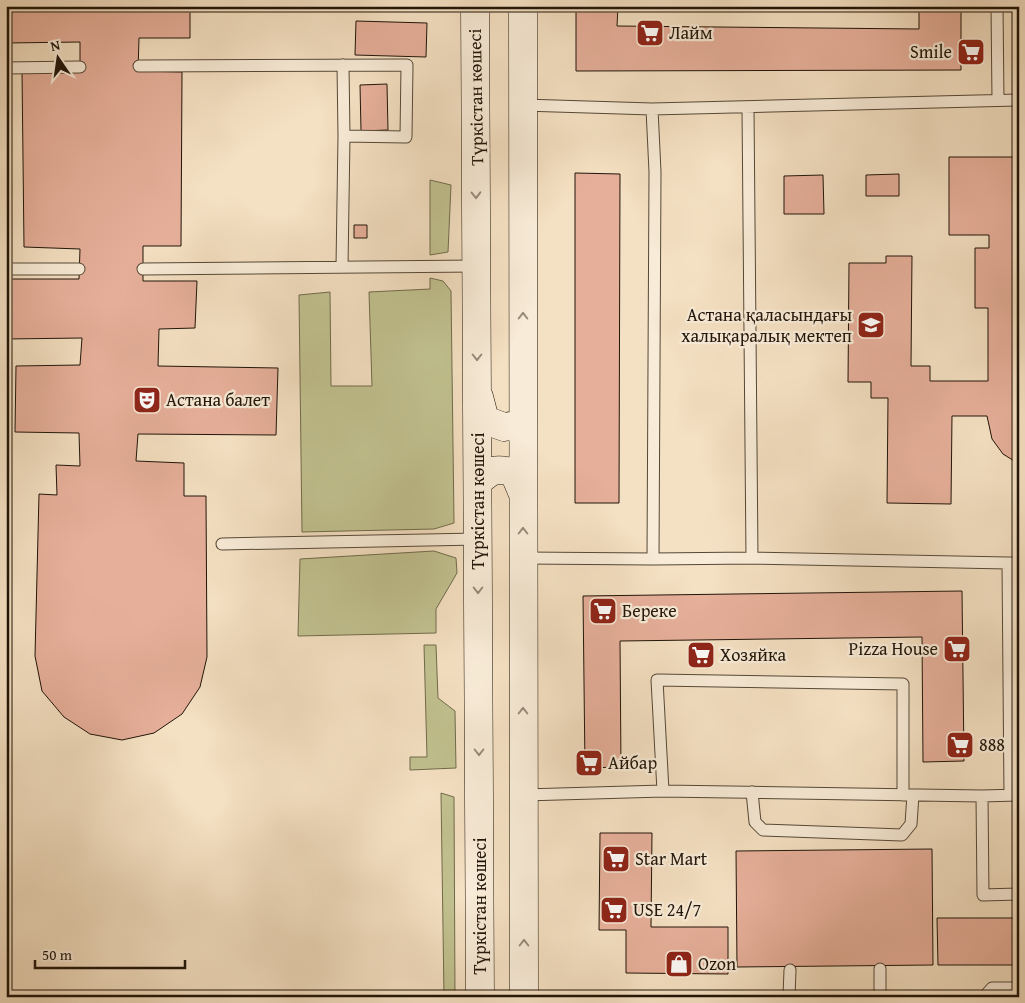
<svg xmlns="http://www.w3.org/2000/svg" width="1025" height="1003" viewBox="0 0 1025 1003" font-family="'Gentium Book Plus',serif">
	<rect width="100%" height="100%" fill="#f4e0c2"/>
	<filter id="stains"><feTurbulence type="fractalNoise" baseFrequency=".004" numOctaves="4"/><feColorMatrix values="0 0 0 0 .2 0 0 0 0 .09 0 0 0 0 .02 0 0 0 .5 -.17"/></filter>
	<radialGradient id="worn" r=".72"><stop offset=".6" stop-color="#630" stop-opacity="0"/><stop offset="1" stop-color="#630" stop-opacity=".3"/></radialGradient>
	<!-- green -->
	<path fill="#c1c18f" stroke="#706b4c" d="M 430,180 L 451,185 L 448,252 L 430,255 Z
		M 430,278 L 443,281 L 451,291 L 454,523 L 434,529 L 302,532 L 299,295 L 330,292 L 331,386 L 372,386 L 369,292 L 430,289 Z
		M 434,551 L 456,558 L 457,573 L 436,609 L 436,633 L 298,636 L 300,559 Z
		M 424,645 L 436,645 L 438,698 L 455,711 L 456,768 L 410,770 L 410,757 L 427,757 Z
		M 441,793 L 454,797 L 455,997 L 444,997 Z"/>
	<!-- building -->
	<path fill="#e6af9a" stroke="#201509" d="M 6,6 L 190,6 L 190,38 L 139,38 L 138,71 L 182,72 L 181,246 L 143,246 L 143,281 L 197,281 L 195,328 L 159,329 L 158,366 L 278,368 L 276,435 L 138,434 L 136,461 L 184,463 L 184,496 L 206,496 L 207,657 L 200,687 L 182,714 L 154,733 L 122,740 L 90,734 L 64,717 L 42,691 L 35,656 L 39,494 L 57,495 L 56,465 L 80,466 L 79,433 L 15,432 L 16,366 L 80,365 L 82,338 L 6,339 L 6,279 L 79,279 L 80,249 L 24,247 L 22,71 L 80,70 L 80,42 L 6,43 Z
		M 576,6 L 618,6 L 617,26 L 919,29 L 919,6 L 961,6 L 961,70 L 576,71 Z
		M 356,21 L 427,23 L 426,57 L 355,55 Z
		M 387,84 L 388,130 L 361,131 L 360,85 Z
		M 949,157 L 1019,157 L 1019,464 L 1003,454 L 992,439 L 987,416 L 952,416 L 951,504 L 887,503 L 888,398 L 871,398 L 871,382 L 848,382 L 849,263 L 886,263 L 886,256 L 912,256 L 911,366 L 930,366 L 930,381 L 988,381 L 988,308 L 975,308 L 975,248 L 989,248 L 989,235 L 949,235 Z
		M 575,173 L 620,174 L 619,503 L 575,503 Z
		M 899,174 L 899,196 L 866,196 L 866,175 Z
		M 823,175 L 824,214 L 784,214 L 784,176 Z
		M 354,225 L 367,225 L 367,238 L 354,238 Z
		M 962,591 L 964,761 L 923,762 L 922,637 L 620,641 L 621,767 L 585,768 L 583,596 Z
		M 600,833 L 652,833 L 651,927 L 728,927 L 728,974 L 626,973 L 626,930 L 599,930 Z
		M 932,849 L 933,965 L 737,967 L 736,851 Z
		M 937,918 L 1019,918 L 1019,965 L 938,965 Z"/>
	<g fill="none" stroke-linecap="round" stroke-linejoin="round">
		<defs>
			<path id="lane" d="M 997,6 L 998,100
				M 139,66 C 228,65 317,65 407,65 L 406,137 L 344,136 L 343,65
				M 6,68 L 80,67
				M 523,105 L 652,109 L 1019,100
				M 748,108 L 752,558
				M 342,267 L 344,136
				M 6,269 L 79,269
				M 143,269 L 477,266
				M 222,544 L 478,539
				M 523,558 L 653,559 L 655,172 L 652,109
				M 653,559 L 752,558 L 1008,563
				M 752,792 L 755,822 L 763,830 L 902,835 L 911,824 L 913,795
				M 524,795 L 663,791
				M 903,795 L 903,684 L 657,680 L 663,791 L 982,796 L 1019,795
				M 1010,795 L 1008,563 L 1019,563
				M 982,796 L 983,895 L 1019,894
				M 880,969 L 880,997
				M 789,997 L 790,970
				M 984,997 L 992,988 L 1019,988"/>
			<path id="secondary" d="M 475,6 L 480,997
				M 523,6 L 524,997
				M 479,397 L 485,420 L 504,427 L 523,424
				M 478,482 C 492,470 495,467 514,473 L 523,494"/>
		</defs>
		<!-- lane casing -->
		<use href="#lane" stroke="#554837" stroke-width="13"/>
		<!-- secondary casing -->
		<use href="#secondary" stroke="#201509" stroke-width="29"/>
		<!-- lane -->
		<use href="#lane" stroke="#f8ebd7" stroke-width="11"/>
		<!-- secondary -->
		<use href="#secondary" stroke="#f8ebd7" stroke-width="28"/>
	</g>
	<!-- one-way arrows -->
	<defs><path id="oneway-chevron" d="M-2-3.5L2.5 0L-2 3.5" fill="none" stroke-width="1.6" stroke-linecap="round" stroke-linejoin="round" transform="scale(1.25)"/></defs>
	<g stroke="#978b7a">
		<use href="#oneway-chevron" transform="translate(476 195) rotate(89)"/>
		<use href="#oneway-chevron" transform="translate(523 316) rotate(-90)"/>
		<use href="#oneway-chevron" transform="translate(477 357) rotate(90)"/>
		<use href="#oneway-chevron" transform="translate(523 531) rotate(-90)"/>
		<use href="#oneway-chevron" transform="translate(478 590) rotate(90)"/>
		<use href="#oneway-chevron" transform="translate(523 711) rotate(-90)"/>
		<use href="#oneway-chevron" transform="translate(479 752) rotate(90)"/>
		<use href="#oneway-chevron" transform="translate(524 943) rotate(-90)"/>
	</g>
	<!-- icons -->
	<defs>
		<symbol id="supermarket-square" viewBox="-11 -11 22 22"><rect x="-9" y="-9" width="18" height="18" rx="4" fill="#8f2418" stroke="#f8ebd7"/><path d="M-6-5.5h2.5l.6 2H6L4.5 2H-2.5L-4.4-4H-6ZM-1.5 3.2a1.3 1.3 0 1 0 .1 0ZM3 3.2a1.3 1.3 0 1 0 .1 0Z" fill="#fff"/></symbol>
		<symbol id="school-square" viewBox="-11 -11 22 22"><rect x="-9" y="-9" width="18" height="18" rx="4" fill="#8f2418" stroke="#f8ebd7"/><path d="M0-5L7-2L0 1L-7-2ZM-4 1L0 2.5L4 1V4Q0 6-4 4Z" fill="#fff"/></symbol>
		<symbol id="theatre-square" viewBox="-11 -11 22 22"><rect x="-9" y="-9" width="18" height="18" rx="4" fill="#8f2418" stroke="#f8ebd7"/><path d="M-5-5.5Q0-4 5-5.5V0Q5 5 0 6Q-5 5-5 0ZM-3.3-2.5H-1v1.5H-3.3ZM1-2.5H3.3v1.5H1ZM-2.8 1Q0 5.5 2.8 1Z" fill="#fff"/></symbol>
		<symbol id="shop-square" viewBox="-11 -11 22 22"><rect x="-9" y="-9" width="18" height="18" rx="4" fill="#8f2418" stroke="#f8ebd7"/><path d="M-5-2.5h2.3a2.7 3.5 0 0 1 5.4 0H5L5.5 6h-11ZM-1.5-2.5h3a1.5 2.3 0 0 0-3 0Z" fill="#fff"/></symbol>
	</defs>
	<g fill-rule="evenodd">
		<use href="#supermarket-square" x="634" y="17" width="32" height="32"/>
		<use href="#supermarket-square" x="955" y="36" width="32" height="32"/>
		<use href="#school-square" x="855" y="309" width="32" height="32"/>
		<use href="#theatre-square" x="131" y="384" width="32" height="32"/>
		<use href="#supermarket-square" x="587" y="595" width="32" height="32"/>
		<use href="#supermarket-square" x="941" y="633" width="32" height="32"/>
		<use href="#supermarket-square" x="685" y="639" width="32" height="32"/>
		<use href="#supermarket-square" x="944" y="729" width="32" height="32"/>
		<use href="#supermarket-square" x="573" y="747" width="32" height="32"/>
		<use href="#supermarket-square" x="600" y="843" width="32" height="32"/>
		<use href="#supermarket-square" x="598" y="894" width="32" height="32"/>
		<use href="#shop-square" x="663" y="948" width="32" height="32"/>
	</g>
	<g text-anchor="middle" stroke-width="4.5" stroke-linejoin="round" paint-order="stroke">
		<!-- poi labels -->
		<g font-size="18" fill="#201509" stroke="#f8ebd7" text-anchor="start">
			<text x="669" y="39">Лайм</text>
			<text x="952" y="58" text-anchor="end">Smile</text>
			<text x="852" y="321" text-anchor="end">Астана қаласындағы<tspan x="852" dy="21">халықаралық мектеп</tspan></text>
			<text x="166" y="406">Астана балет</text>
			<text x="622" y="617">Береке</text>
			<text x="938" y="655" text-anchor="end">Pizza House</text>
			<text x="720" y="661">Хозяйка</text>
			<text x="979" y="751">888</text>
			<text x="608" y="769">Айбар</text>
			<text x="635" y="865">Star Mart</text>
			<text x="633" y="916">USE 24/7</text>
			<text x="698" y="970">Ozon</text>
		</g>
		<!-- street labels -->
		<g font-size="18" fill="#201509" stroke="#f8ebd7">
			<text transform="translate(476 97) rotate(-91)" y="6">Түркістан көшесі</text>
			<text transform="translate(478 501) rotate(-90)" y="6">Түркістан көшесі</text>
			<text transform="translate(480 906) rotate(-90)" y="6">Түркістан көшесі</text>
		</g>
	</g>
	<!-- margin -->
	<rect width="1025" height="1003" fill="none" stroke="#f4e0c2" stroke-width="25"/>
	<rect x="8" y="8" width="1010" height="988" fill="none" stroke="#201509" stroke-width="2.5"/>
	<rect x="12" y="12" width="1000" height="978" fill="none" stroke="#201509"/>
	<!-- north arrow -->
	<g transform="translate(58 58) rotate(347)" stroke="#f8ebd7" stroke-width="4" paint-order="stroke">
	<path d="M0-4L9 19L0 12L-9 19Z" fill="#201509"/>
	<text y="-8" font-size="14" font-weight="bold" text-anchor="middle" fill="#201509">N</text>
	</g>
	<!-- scale -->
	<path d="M35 960v8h150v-8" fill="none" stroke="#201509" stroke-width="2.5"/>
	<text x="42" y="960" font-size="15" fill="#201509" stroke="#f8ebd7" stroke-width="4" paint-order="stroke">50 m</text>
	<rect width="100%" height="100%" filter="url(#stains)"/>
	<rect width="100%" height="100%" fill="url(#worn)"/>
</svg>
